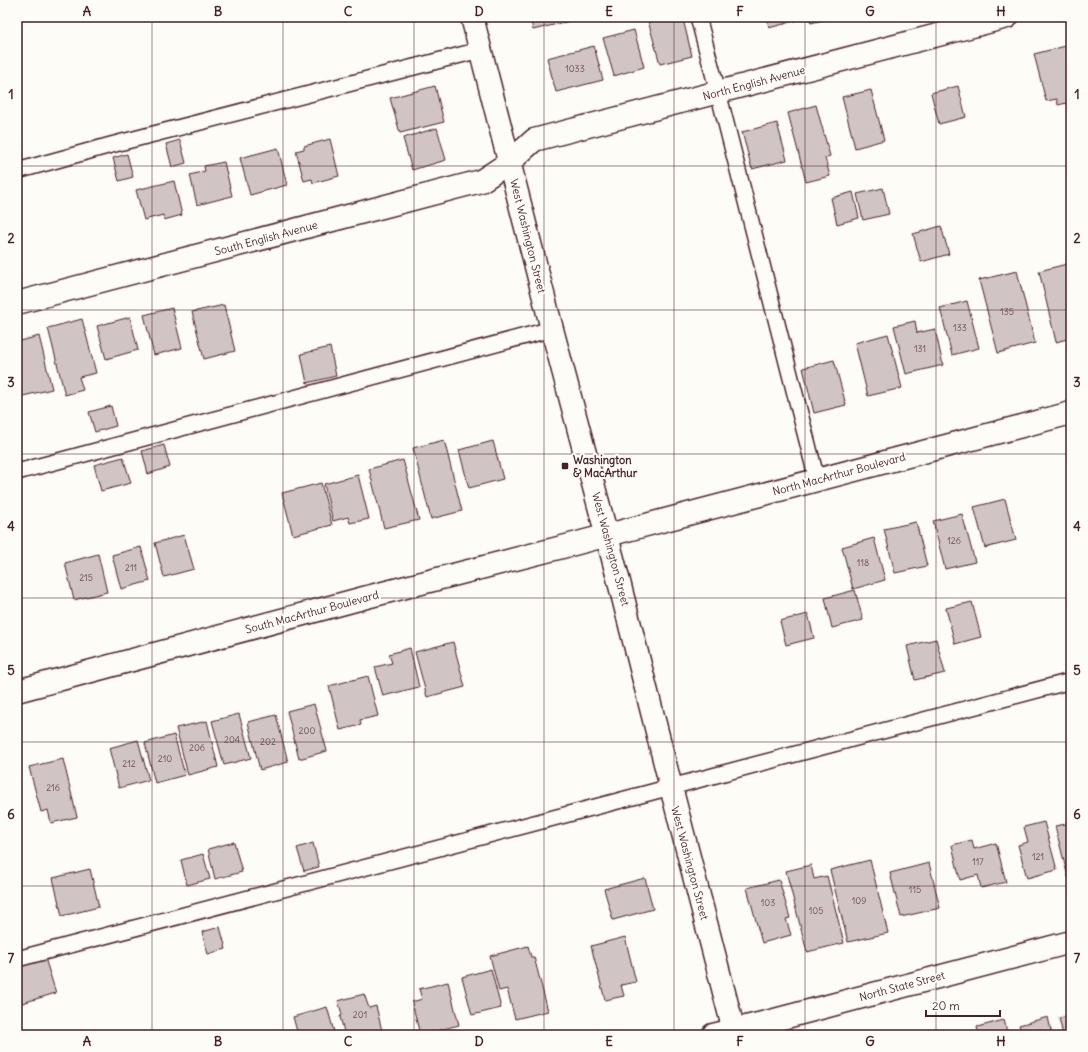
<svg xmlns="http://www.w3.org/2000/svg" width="1088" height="1052" viewBox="0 0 1088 1052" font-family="Delius,sans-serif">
	<rect width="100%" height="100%" fill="#fdfcf7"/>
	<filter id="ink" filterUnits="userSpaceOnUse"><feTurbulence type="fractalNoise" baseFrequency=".025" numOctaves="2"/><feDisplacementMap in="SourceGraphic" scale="8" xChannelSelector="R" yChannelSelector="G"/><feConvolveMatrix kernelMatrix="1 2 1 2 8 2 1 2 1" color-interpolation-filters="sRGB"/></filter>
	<g filter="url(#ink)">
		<!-- building -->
		<path fill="#d0c5c4" stroke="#4a1f2b" d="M 530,17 L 577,17 L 578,19 L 533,30 Z
			M 647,17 L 674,17 L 675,21 L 683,19 L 692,56 L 660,64 Z
			M 767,17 L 797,17 L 798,20 L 769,28 Z
			M 809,17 L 827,17 L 827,19 L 811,23 Z
			M 634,30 L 644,67 L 614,76 L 603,38 Z
			M 594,46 L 603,80 L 556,92 L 547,58 Z
			M 1066,46 L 1071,67 L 1071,102 L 1058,105 L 1057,99 L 1046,101 L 1034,54 Z
			M 435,86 L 444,122 L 400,133 L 390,98 Z
			M 958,86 L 966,117 L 939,124 L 931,93 Z
			M 871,90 L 884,140 L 855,148 L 842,97 Z
			M 816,105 L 830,156 L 825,158 L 830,176 L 806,182 L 788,113 Z
			M 777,123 L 787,160 L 752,169 L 742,132 Z
			M 437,128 L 446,160 L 412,170 L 403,138 Z
			M 330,139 L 339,176 L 313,183 L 312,179 L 304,181 L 296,151 L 304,149 L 304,146 Z
			M 180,140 L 186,163 L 172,167 L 166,144 Z
			M 278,148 L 287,185 L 250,195 L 240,158 Z
			M 127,154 L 133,177 L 119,181 L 113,158 Z
			M 224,162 L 232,196 L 197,205 L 190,175 L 205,171 L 204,166 Z
			M 174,181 L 182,215 L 164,220 L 163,215 L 144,220 L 136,190 Z
			M 883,188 L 889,214 L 863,220 L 857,194 Z
			M 853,192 L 859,218 L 837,224 L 831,198 Z
			M 941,226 L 949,254 L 921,262 L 913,234 Z
			M 1071,263 L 1071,338 L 1056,342 L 1039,271 Z
			M 1017,271 L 1035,343 L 998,353 L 979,280 Z
			M 967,301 L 979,348 L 952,355 L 940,308 Z
			M 224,305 L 235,351 L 204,359 L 192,312 Z
			M 172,308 L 182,348 L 154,355 L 144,315 Z
			M 130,317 L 138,350 L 106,359 L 97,326 Z
			M 82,319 L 96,373 L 79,377 L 83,390 L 65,395 L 48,328 Z
			M 915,321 L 917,333 L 935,329 L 943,365 L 906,374 L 894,326 Z
			M 888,334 L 902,388 L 868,396 L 855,343 Z
			M 39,336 L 52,389 L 19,397 L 17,390 L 17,342 Z
			M 330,347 L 336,376 L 307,383 L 301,354 Z
			M 834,360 L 846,405 L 814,413 L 803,368 Z
			M 111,406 L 116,426 L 95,432 L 89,412 Z
			M 444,440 L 462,511 L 431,519 L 413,448 Z
			M 493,441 L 503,479 L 469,488 L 459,450 Z
			M 164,445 L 170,467 L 148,474 L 142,451 Z
			M 123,457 L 131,483 L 101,491 L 94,465 Z
			M 403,460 L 419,520 L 384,528 L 369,469 Z
			M 358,475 L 369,519 L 350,523 L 348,517 L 333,521 L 324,484 Z
			M 321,483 L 332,525 L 293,535 L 282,493 Z
			M 1005,499 L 1016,540 L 985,548 L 974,507 Z
			M 962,514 L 975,562 L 945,569 L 933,521 Z
			M 916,522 L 927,566 L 895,573 L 884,529 Z
			M 184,535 L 194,569 L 164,577 L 155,543 Z
			M 874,538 L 885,580 L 853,589 L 842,547 Z
			M 141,547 L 150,581 L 121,589 L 112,555 Z
			M 98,554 L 107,592 L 74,600 L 65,563 Z
			M 855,590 L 863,620 L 832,628 L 825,598 Z
			M 972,602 L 981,637 L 955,644 L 946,608 Z
			M 808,614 L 814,638 L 786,645 L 780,621 Z
			M 936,639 L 945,673 L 915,680 L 907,646 Z
			M 453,642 L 465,687 L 427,697 L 415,652 Z
			M 410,648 L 419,687 L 383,696 L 375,667 L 392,663 L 389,654 Z
			M 368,676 L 378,716 L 360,720 L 361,725 L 340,730 L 329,686 Z
			M 314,704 L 327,751 L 299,759 L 287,711 Z
			M 239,714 L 251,758 L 224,765 L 212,721 Z
			M 276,715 L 288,762 L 260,770 L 248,722 Z
			M 207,721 L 218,767 L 188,775 L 176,728 Z
			M 174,735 L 185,775 L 155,783 L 145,743 Z
			M 138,740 L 149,780 L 119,788 L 109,748 Z
			M 63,759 L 77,817 L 51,823 L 48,810 L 41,812 L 29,767 Z
			M 1044,822 L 1057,870 L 1027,878 L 1018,845 L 1028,842 L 1024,827 Z
			M 1071,823 L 1071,876 L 1068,877 L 1055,826 Z
			M 972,840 L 974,849 L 996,843 L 1006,882 L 981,888 L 978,875 L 960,880 L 952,845 Z
			M 234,842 L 242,872 L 215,879 L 208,849 Z
			M 313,843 L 319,867 L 304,871 L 297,848 Z
			M 203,854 L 210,879 L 187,885 L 181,860 Z
			M 870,860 L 888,933 L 848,942 L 830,870 Z
			M 929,863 L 940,908 L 901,917 L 890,873 Z
			M 811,865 L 814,879 L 827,876 L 844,943 L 807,952 L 786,871 Z
			M 90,869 L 99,907 L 62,916 L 53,878 Z
			M 645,878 L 653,909 L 613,920 L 604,889 Z
			M 779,880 L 790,918 L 786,919 L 791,935 L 762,943 L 747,888 Z
			M 220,927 L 226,949 L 208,954 L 202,932 Z
			M 17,928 L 21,943 L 17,944 Z
			M 625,937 L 636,982 L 621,985 L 624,996 L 605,1000 L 591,946 Z
			M 528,946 L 531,957 L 534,957 L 548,1011 L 515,1019 L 507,989 L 499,991 L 490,956 Z
			M 44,955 L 56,993 L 19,1004 L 17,997 L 17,963 Z
			M 491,969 L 501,1008 L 472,1015 L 462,977 Z
			M 448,982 L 459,1025 L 420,1035 L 412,1002 L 422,999 L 419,989 Z
			M 364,994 L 369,1008 L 376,1006 L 383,1035 L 345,1035 L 340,1017 L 342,1014 L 338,1001 Z
			M 327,1007 L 335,1035 L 298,1035 L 293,1017 Z
			M 1071,1015 L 1071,1035 L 1063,1035 L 1059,1018 Z
			M 1048,1017 L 1052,1035 L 1022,1035 L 1019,1025 Z
			M 1004,1020 L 1008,1035 L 979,1035 L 977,1027 Z"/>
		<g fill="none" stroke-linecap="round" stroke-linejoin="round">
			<defs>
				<path id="service" d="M 698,17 L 718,92 L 817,480
					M 17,171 L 111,145 L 480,50
					M 17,472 L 552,329
					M 17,959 L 671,787 L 1071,681"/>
				<path id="minor" d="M 17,303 L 481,181 L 510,162 L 534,140 L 1007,17
					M 713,1035 L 771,1021 L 1071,942"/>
				<path id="tertiary" d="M 472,17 L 552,329 L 617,574 L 671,787 L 735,1035"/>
				<path id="secondary" d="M 17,691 L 367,597 L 574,544 L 1071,413"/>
			</defs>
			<!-- service casing -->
			<use href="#service" stroke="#4a1f2b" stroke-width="18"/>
			<!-- minor casing -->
			<use href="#minor" stroke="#4a1f2b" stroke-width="25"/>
			<!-- tertiary casing -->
			<use href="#tertiary" stroke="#4a1f2b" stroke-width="25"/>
			<!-- secondary casing -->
			<use href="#secondary" stroke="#4a1f2b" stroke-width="25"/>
			<!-- service -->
			<use href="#service" stroke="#fdfcf7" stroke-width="15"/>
			<!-- minor -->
			<use href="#minor" stroke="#fdfcf7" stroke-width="22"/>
			<!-- tertiary -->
			<use href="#tertiary" stroke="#fdfcf7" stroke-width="22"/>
			<!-- secondary -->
			<use href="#secondary" stroke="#fdfcf7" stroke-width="22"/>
		</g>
	</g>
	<!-- grid -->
	<path fill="none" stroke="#4a1f2b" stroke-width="1" stroke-opacity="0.55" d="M 152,17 L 152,1035M 283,17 L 283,1035M 414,17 L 414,1035M 544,17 L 544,1035M 674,17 L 674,1035M 805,17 L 805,1035M 936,17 L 936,1035M 17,166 L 1071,166M 17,310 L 1071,310M 17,454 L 1071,454M 17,598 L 1071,598M 17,742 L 1071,742M 17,886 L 1071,886"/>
	<!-- markers -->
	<rect fill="#4a1f2b" stroke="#fdfcf7" stroke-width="1.5" x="561" y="462" width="8" height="8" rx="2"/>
	<g text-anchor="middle" stroke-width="4" stroke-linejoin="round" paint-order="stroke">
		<!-- number labels -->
		<g font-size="9" fill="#6c4851">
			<text x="575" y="72">1033</text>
			<text x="1007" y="315">135</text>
			<text x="960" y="331">133</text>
			<text x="920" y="352">131</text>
			<text x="954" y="544">126</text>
			<text x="863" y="566">118</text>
			<text x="131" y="571">211</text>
			<text x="86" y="581">215</text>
			<text x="307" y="734">200</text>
			<text x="232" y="743">204</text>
			<text x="268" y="745">202</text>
			<text x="197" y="751">206</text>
			<text x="165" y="762">210</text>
			<text x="129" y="767">212</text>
			<text x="53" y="791">216</text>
			<text x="1038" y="860">121</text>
			<text x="978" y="865">117</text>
			<text x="915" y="893">115</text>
			<text x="859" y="904">109</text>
			<text x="768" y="906">103</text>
			<text x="816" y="914">105</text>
			<text x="360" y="1018">201</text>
		</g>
		<!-- street labels -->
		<g font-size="11" fill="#4a1f2b" stroke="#fdfcf7">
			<text transform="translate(754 83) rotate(-15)" y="4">North English Avenue</text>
			<text transform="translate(528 236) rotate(76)" y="4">West Washington Street</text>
			<text transform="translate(266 238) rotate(-15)" y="4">South English Avenue</text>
			<text transform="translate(839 474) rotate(-15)" y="4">North MacArthur Boulevard</text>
			<text transform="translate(611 549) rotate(75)" y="4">West Washington Street</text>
			<text transform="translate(312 612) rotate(-15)" y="4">South MacArthur Boulevard</text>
			<text transform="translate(690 863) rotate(75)" y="4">West Washington Street</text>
			<text transform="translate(902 986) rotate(-15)" y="4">North State Street</text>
		</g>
		<!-- poi labels -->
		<g font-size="11" font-weight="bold" fill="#4a1f2b" stroke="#fdfcf7" text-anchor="start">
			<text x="573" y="464">Washington<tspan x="573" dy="13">&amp; MacArthur</tspan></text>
		</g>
	</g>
	<!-- margin -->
	<rect width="1088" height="1052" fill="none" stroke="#fdfcf7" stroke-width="44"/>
	<!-- scale -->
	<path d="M926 1010v6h74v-6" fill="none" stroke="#4a1f2b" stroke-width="2"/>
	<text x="932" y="1010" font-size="12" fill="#4a1f2b" stroke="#fdfcf7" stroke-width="3" paint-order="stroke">20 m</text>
	<rect x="22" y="22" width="1044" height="1008" fill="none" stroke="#4a1f2b" stroke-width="1.5"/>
	<g font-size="13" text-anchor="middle" font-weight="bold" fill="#4a1f2b">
		<text x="87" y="16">A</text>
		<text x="218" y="16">B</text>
		<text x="348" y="16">C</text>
		<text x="479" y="16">D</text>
		<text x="609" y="16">E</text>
		<text x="740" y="16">F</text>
		<text x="870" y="16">G</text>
		<text x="1001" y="16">H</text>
		<text x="11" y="99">1</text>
		<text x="1077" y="99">1</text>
		<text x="11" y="243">2</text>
		<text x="1077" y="243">2</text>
		<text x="11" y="387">3</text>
		<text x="1077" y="387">3</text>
		<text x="11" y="531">4</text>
		<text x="1077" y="531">4</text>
		<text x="11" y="675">5</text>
		<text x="1077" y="675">5</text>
		<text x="11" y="819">6</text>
		<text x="1077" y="819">6</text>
		<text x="11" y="963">7</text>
		<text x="1077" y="963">7</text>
		<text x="87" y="1046">A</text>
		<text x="218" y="1046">B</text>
		<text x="348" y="1046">C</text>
		<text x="479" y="1046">D</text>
		<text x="609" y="1046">E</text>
		<text x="740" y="1046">F</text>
		<text x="870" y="1046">G</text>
		<text x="1001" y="1046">H</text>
	</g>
</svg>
